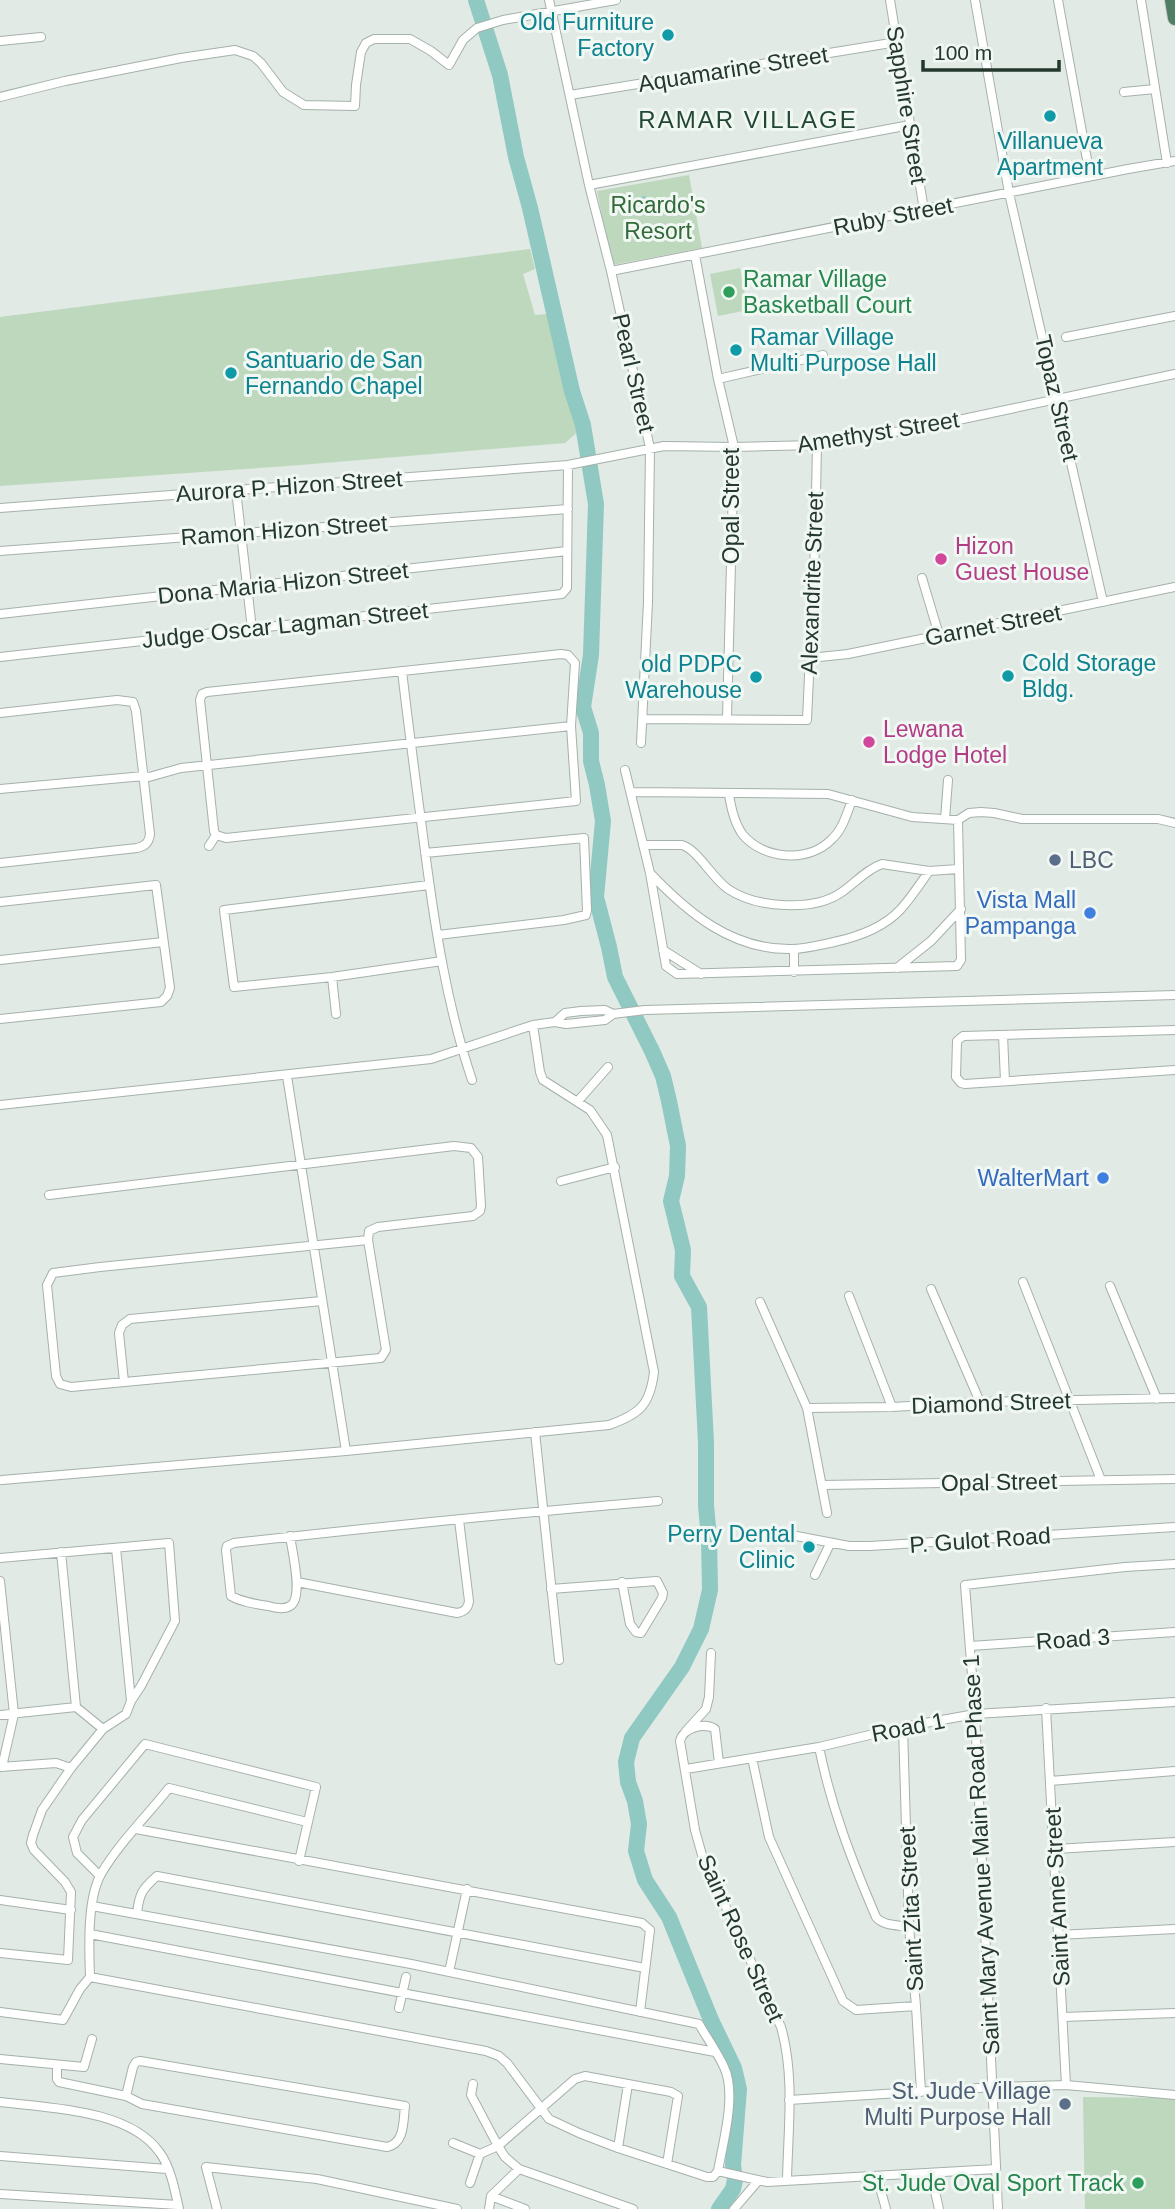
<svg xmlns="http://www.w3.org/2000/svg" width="1175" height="2209" viewBox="0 0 1175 2209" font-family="Helvetica,sans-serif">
	<rect width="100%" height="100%" fill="#e1eae4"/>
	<!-- green -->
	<path fill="#bdd8bd" d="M 689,175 L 702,248 L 612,265 L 597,191 Z
		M 530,249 L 535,269 L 523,274 L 535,315 L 547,314 L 581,429 L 565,443 L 288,466 L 0,486 L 0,317 Z
		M 740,268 L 748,310 L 718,316 L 710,274 Z
		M 1083,2097 L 1175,2098 L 1175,2209 L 1085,2209 Z"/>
	<!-- water -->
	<path fill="#90c8c2" d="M 646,196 L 648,210 L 627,212 L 625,199 Z"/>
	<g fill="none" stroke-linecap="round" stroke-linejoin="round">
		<!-- river -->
		<path stroke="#90c8c2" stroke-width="16" d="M 476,0 L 500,75 L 516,157 L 530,208 L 572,391 L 583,425 L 596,504 L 591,655 L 583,707 L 591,733 L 591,761 L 597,785 L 603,821 L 596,897 L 609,947 L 615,977 L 652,1051 L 663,1076 L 669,1101 L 678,1146 L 677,1176 L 671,1201 L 683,1250 L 682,1276 L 699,1307 L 706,1443 L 706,1506 L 709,1537 L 710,1590 L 701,1629 L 682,1667 L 632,1738 L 626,1762 L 628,1782 L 635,1801 L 639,1824 L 636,1851 L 645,1880 L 669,1917 L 711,2020 L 734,2068 L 739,2089 L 733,2165 L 735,2180 L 733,2189 L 719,2209"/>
		<defs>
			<path id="minor" d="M 549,0 L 589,185 L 611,271 L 650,448 L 648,602 L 641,743
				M 890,0 L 924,210
				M 975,0 L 1009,193 L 1103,602
				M 1058,0 L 1090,176
				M 1141,0 L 1167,163
				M 0,41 L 41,37
				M 1124,92 L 1155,89
				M 570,95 L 897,42
				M 0,97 L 65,81 L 181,58 L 235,50 L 253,56 L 261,63 L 283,92 L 304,105 L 355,106 L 356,85 L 361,52 L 366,43 L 374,39 L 410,39 L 431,51 L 449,65 L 463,40 L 477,28 L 503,20 L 616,0
				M 589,185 L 910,125
				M 695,255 L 718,379 L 734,447 L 727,718
				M 611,271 L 1128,169 L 1175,161
				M 1066,337 L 1175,316
				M 718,379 L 823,355
				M 236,490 L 252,629
				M 0,508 L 568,465 L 664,446 L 734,447 L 817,445 L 930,426 L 1175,374
				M 0,551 L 568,509
				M 922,578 L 939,635
				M 0,614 L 567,551
				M 561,654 L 568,655 L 575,663 L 571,726 L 576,801 L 226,838 L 216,835 L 214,831 L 200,700 L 202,694 L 207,692 Z
				M 0,657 L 562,594 L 567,588 L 568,465
				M 810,658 L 848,654 L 1175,587
				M 402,671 C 409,731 417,791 425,851 C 435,928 447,1006 472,1080
				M 0,713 L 117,700 L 133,702 L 136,711 L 150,834 C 149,843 145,846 137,848 L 0,863
				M 644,719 L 807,720 L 815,546 L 817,445
				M 625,770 L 650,873 L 666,966 L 677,974 L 957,966 L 961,960 L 958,820
				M 0,789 L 144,776 L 149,777 L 181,768 L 571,726
				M 632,792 L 828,794 L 912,817 L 958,820 L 969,813 L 981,812 L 994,813 L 1022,819 L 1158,819 L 1175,823
				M 729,794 C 731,808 734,823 743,835 C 765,860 809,863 832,839 C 843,829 847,813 852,800
				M 945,819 L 948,780
				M 643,845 L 682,845 C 698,850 712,878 728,889 C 756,908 814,912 842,892 C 855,883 867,869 882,864 L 929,871 L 958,869
				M 209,846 L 216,835
				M 425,853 L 584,838 L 587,910 L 586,915 L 564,920 L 438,935
				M 650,873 C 688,913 732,950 791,949 C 805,949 820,945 834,942 C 857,937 883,928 900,910 C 911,898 920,884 929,871
				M 429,885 L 224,910 L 234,987 L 332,977 L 442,961
				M 0,902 L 156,885 L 170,988 L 167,996 L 161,1002 L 0,1019
				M 663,950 L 701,974
				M 0,960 L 163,942
				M 897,968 L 931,941 L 961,909
				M 794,972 L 794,949
				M 332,977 L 336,1014
				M 555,1022 L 565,1013 L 581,1011 L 605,1010 L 613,1014 L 645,1010 L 1175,995
				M 1175,1030 L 963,1036 L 957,1041 L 956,1077 L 961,1083 L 965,1084 L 1175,1070
				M 1003,1035 L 1005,1081
				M 287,1076 L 346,1451
				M 578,1101 L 608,1067
				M 0,1105 L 431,1059 L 533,1025 L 555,1022 L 566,1024 L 605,1020 L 613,1014
				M 561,1181 L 615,1167
				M 49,1195 L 454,1146 L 471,1148 L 478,1157 L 481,1206 L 480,1211 L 473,1216 L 378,1227 L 369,1231 L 368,1240 L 386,1350 L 381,1358 L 71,1387 L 60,1384 L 56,1376 L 47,1285 L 53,1273 L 100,1267 L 368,1240
				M 1023,1282 L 1101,1480
				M 1110,1286 L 1157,1399
				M 931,1289 L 980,1402
				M 849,1296 L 892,1407
				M 760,1302 L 807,1408 L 827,1513
				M 124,1382 L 119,1333 L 122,1325 L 130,1319 L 322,1301
				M 807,1408 L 892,1407 L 980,1402 L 1175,1398
				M 535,1432 L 559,1660
				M 2,1480 L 346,1451 L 609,1425 C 640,1414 650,1405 654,1372 L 607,1135 L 590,1110 L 543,1080 L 540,1072 L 533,1025
				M 823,1485 L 1175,1479
				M 786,1534 L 849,1546 L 870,1546 L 1175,1527
				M 290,1536 C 292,1551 304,1598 290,1606 C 284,1610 275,1608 268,1606 C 255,1604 242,1602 231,1596 L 226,1550 L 227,1546 L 234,1543 C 375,1527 517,1513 658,1501
				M 116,1548 L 131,1701
				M 61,1552 L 76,1707 L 103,1729
				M 0,1558 L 169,1543 L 175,1621 L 141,1686 L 131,1701 L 126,1714 L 103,1729 L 71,1768 L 42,1810 L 33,1835 L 31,1843 L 34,1850 L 65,1882 L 71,1892 L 68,1960 L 0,1953
				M 815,1575 L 830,1544
				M 0,1581 L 14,1714 L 2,1767
				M 297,1582 L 457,1613 C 464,1612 468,1609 469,1601 L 459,1520
				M 551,1589 L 657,1581 L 663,1593 L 662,1598 L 641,1633 L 636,1632 L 630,1624 L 622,1582
				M 970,1646 L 1175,1632
				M 1046,1708 L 1066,2085
				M 0,1715 L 76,1707
				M 903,1727 L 909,1927 L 916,2006 L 921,2092
				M 686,1731 L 706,1709 L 709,1697 L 711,1653
				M 819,1747 C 831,1807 852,1861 876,1917 C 883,1926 898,1925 909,1927
				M 752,1758 L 769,1837 L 843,2001 L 856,2010 L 916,2006
				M 719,1763 L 715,1729 C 704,1722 683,1728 680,1741 L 695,1830 L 702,1855 L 781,2027 C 795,2076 788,2129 787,2180
				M 0,1767 L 56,1763 L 71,1768
				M 686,1769 L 819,1747 L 903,1727 L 975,1714 L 1175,1702
				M 1050,1781 L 1175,1771
				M 136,1829 L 642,1923 L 650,1930 L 640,2012
				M 1055,1849 L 1175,1842
				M 100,1876 L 77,1853 L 73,1837 L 82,1820 L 145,1744 L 316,1787 L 299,1861
				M 0,1900 L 71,1910
				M 137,1914 C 139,1894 142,1889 157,1876 L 645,1968
				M 90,1934 L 715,2052
				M 1058,1935 L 1175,1929
				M 449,1972 L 467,1889
				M 90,1977 C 89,1948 87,1899 101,1874 C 119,1843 147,1816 169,1788 L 307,1822
				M 399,2008 L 406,1977
				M 0,2012 L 63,2020 L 80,1989 L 90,1977 L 486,2051 L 499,2056 L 507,2063 L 549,2119 L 579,2133 L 618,2148 L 707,2177 L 713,2177 L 718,2171 C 723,2142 737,2094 724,2067 C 717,2052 707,2038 699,2024 L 411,1964 L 92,1906
				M 1063,2017 L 1175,2013
				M 0,2059 L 84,2067 L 92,2039
				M 57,2065 L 57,2079 L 59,2082 L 126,2096 L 142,2104 L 387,2147 C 405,2143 403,2122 405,2106 L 140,2061 L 136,2062 L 133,2067 L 126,2096
				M 473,2084 L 471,2095 L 498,2146 L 505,2157 L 519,2169 L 633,2209
				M 789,2100 L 994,2087 L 1066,2085 L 1175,2095
				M 0,2102 C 48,2108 130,2109 160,2153 C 171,2168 175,2191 179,2209
				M 453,2143 L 480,2154
				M 618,2148 L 628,2084
				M 0,2156 L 167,2169
				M 718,2171 L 767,2182 L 996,2169
				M 931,2174 L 939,2209
				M 877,2177 L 886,2209
				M 470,2183 L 480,2154 L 498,2146 L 575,2079 L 585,2076 L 671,2092 L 678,2096 L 667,2164
				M 0,2194 L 178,2205
				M 491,2196 L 525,2209
				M 217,2209 L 206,2167 L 317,2179 L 457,2209
				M 489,2209 L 491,2196 L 519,2169
				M 734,2209 L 758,2181
				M 998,2209 L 975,1714 L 965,1585 L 1125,1567 L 1175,1564"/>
			<path id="trunk" d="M 1172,0 L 1175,18"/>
		</defs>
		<!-- minor casing -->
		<use href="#minor" stroke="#a5b1a9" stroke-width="10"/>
		<!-- trunk casing -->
		<use href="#trunk" stroke="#c2c7c4" stroke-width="16"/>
		<!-- minor -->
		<use href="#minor" stroke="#fff" stroke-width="8"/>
		<!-- trunk -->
		<use href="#trunk" stroke="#4f7e66" stroke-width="14"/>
	</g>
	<!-- markers -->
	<g fill="#0f9aa8" stroke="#f1f7f3" stroke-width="2.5">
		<circle cx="668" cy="35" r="7"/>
		<circle cx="1050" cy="116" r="7"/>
		<circle cx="736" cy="350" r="7"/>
		<circle cx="231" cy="373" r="7"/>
		<circle cx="1008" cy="676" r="7"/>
		<circle cx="756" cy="677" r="7"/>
		<circle cx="809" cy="1547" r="7"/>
	</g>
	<g fill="#2e9e5b" stroke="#f1f7f3" stroke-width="2.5">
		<circle cx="729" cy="292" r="7"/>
		<circle cx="1138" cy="2183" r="7"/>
	</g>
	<g fill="#d1479c" stroke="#f1f7f3" stroke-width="2.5">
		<circle cx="941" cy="559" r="7"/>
		<circle cx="869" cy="742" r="7"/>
	</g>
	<g fill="#5c6f8a" stroke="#f1f7f3" stroke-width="2.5">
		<circle cx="1055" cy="860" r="7"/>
		<circle cx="1065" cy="2104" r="7"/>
	</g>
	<g fill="#3f7fe0" stroke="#f1f7f3" stroke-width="2.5">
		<circle cx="1090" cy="913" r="7"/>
		<circle cx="1103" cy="1178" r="7"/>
	</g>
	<g text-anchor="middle" stroke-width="6" stroke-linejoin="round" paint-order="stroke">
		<!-- culture labels -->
		<g font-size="23" fill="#0d838f" stroke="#f1f7f3" text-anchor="end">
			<text x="654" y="30">Old Furniture<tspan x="654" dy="26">Factory</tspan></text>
			<text x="1050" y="149" text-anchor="middle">Villanueva<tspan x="1050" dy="26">Apartment</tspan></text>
			<text x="750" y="345" text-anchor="start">Ramar Village<tspan x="750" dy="26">Multi Purpose Hall</tspan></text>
			<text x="245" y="368" text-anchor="start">Santuario de San<tspan x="245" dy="26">Fernando Chapel</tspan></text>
			<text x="1022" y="671" text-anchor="start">Cold Storage<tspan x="1022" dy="26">Bldg.</tspan></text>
			<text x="742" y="672">old PDPC<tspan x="742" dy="26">Warehouse</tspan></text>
			<text x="795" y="1542">Perry Dental<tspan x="795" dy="26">Clinic</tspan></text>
		</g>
		<!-- street labels -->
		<g font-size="23" fill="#24382d" stroke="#f1f7f3">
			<text transform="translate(733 69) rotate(-9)" y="8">Aquamarine Street</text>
			<text transform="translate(907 105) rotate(81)" y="8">Sapphire Street</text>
			<text transform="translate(893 216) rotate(-11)" y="8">Ruby Street</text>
			<text transform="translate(634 373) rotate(77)" y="8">Pearl Street</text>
			<text transform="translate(1057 398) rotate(77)" y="8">Topaz Street</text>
			<text transform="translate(878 432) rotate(-9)" y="8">Amethyst Street</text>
			<text transform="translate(289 486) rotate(-4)" y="8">Aurora P. Hizon Street</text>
			<text transform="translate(731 506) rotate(-90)" y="8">Opal Street</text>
			<text transform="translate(284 530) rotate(-4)" y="8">Ramon Hizon Street</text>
			<text transform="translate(283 583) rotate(-6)" y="8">Dona Maria Hizon Street</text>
			<text transform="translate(812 583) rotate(-88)" y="8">Alexandrite Street</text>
			<text transform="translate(285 625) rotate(-6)" y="8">Judge Oscar Lagman Street</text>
			<text transform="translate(993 625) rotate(-11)" y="8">Garnet Street</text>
			<text transform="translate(991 1403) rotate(-2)" y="8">Diamond Street</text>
			<text transform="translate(999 1482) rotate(-1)" y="8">Opal Street</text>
			<text transform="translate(980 1540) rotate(-4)" y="8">P. Gulot Road</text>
			<text transform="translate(1073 1639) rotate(-4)" y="8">Road 3</text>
			<text transform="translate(908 1727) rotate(-11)" y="8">Road 1</text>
			<text transform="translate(981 1855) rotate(-93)" y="8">Saint Mary Avenue Main Road Phase 1</text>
			<text transform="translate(1057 1897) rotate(-93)" y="8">Saint Anne Street</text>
			<text transform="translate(911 1909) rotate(-93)" y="8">Saint Zita Street</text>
			<text transform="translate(741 1938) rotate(66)" y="8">Saint Rose Street</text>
		</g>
		<!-- park labels -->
		<g font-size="23" fill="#336a39" stroke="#f1f7f3">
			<text x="658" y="213">Ricardo's<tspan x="658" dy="26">Resort</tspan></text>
		</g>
		<!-- leisure labels -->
		<g font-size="23" fill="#27864d" stroke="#f1f7f3" text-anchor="start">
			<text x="743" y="287">Ramar Village<tspan x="743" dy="26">Basketball Court</tspan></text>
			<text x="1124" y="2191" text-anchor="end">St. Jude Oval Sport Track</text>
		</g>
		<!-- hotel labels -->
		<g font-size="23" fill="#b23c85" stroke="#f1f7f3" text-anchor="start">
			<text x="955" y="554">Hizon<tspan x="955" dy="26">Guest House</tspan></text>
			<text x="883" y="737">Lewana<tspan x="883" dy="26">Lodge Hotel</tspan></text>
		</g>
		<!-- service labels -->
		<g font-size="23" fill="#4e5e75" stroke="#f1f7f3" text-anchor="start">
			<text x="1069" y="868">LBC</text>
			<text x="1051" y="2099" text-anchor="end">St. Jude Village<tspan x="1051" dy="26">Multi Purpose Hall</tspan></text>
		</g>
		<!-- shop labels -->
		<g font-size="23" fill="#366cbe" stroke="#f1f7f3" text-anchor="end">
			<text x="1076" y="908">Vista Mall<tspan x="1076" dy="26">Pampanga</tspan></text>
			<text x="1089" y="1186">WalterMart</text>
		</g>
		<!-- neighbourhood labels -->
		<g font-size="24" letter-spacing="2" fill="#224834" stroke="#f1f7f3">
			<text x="748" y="128">RAMAR VILLAGE</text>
		</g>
	</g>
	<!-- scale -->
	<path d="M923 60v10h136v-10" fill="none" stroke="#24382d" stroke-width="3.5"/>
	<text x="934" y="60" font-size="21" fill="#24382d" stroke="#f1f7f3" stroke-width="5" paint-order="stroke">100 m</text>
</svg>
